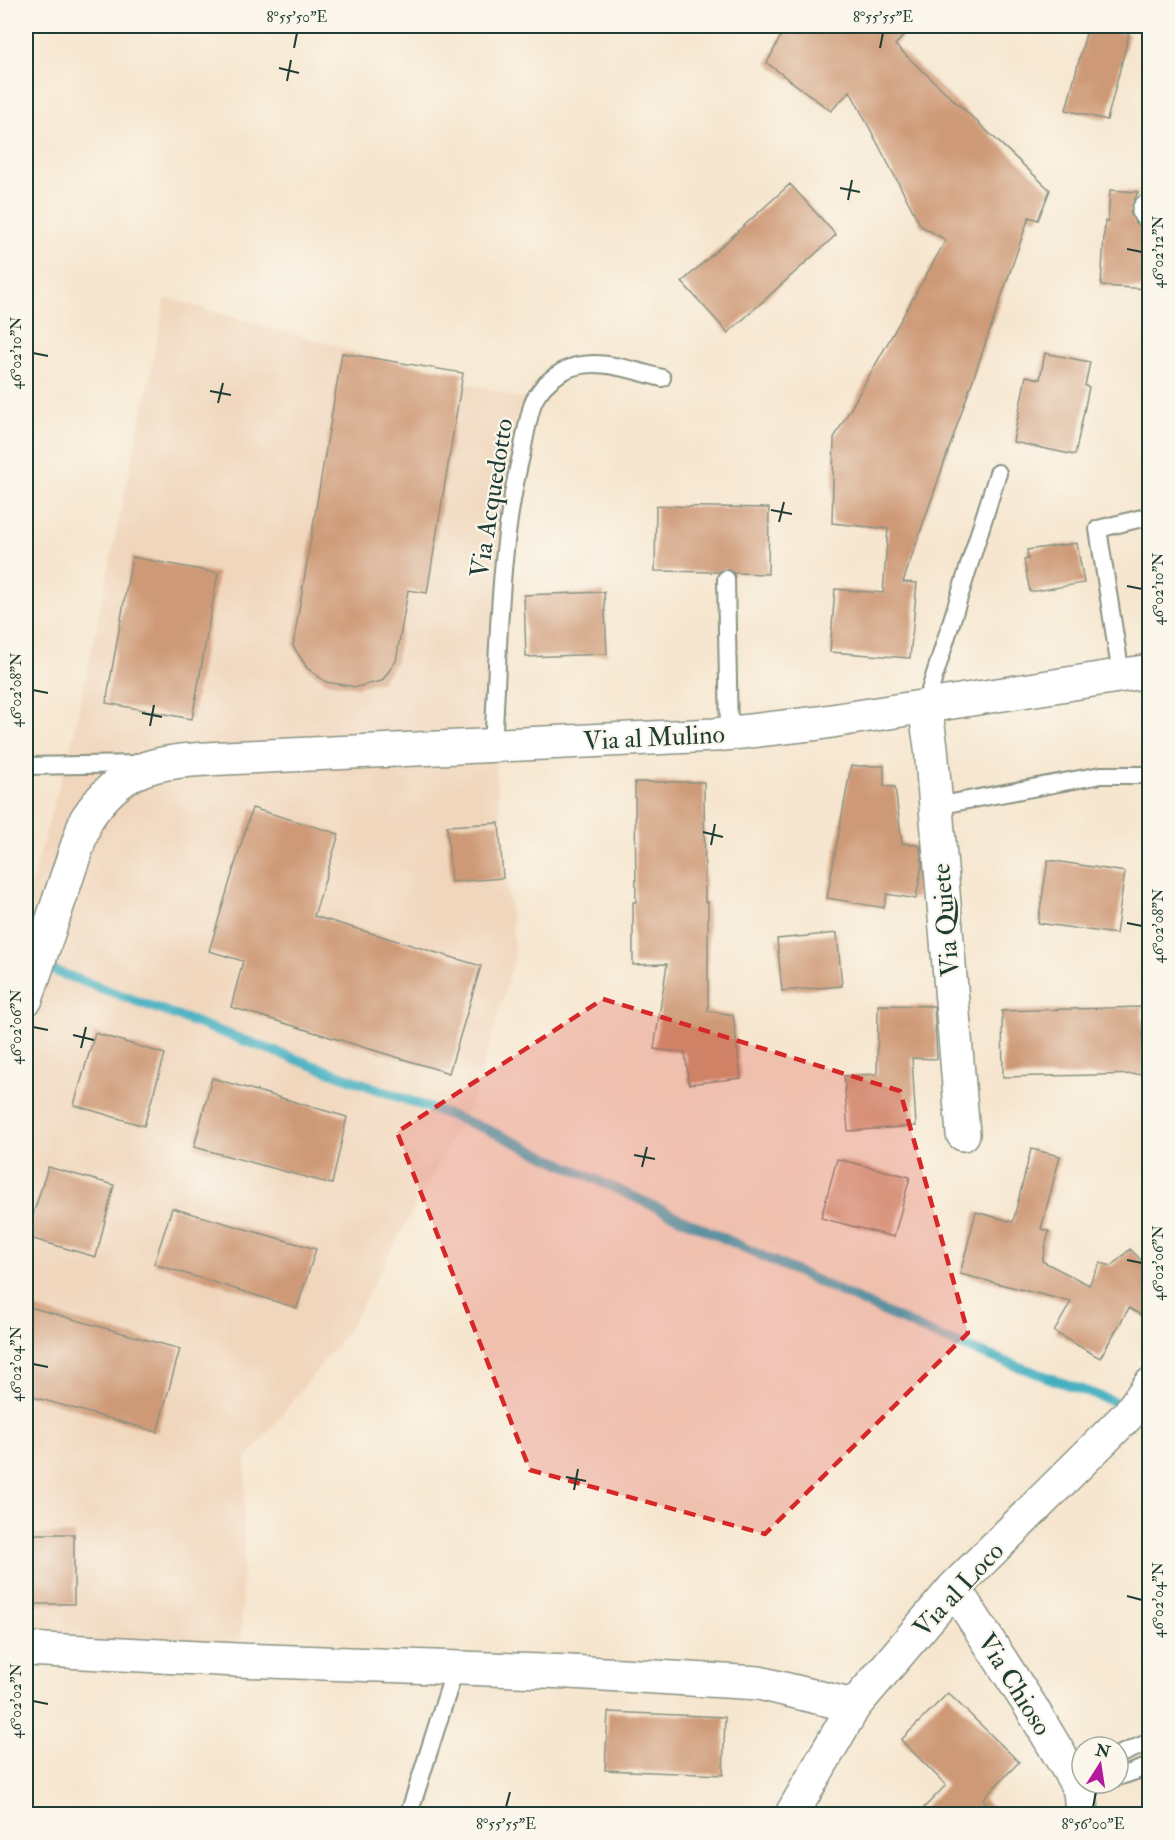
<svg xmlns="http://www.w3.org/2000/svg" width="1175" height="1840" viewBox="0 0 1175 1840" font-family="'IM FELL Double Pica',serif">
	<rect width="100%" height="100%" fill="#fbf7ec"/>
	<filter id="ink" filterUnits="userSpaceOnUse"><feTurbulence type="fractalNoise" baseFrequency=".0167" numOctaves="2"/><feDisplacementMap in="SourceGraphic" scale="12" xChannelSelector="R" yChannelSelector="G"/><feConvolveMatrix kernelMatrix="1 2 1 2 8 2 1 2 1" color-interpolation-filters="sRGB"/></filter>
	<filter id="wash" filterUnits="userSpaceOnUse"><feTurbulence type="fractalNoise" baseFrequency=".008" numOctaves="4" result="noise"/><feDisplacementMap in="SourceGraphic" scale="24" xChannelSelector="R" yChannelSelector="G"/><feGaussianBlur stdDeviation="1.35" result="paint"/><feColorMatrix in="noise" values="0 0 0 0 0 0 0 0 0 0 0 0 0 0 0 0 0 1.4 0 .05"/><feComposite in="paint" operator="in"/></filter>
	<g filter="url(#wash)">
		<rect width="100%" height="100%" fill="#f6e6cf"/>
		<!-- built -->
		<path fill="#f0d6bc" d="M 166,298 L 534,402 L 514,484 L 493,746 L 515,956 L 474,1099 L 347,1332 L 246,1460 L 241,1640 L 237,1660 L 26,1649 L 26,900 L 73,738 Z"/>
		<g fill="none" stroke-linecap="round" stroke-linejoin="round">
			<!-- stream -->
			<path stroke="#40adbf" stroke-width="10" d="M 41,966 L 484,1128 L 941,1338 L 1150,1415"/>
		</g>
		<g id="blocks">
			<!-- building -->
			<path fill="#ce9976" d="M 786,26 L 913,26 L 895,45 L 1050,190 L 1038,220 L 1029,217 L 903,582 L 917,583 L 910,658 L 830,652 L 835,589 L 883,593 L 888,529 L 832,523 L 834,438 L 946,240 L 921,226 L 850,91 L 831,111 L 767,63 Z
				M 1088,26 L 1129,34 L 1107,120 L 1066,110 Z
				M 790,184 L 836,235 L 728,333 L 682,282 Z
				M 1110,190 L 1138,192 L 1130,212 L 1135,223 L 1149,230 L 1149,289 L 1101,286 L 1105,221 L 1108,222 Z
				M 342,353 L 463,373 L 427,593 L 408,590 L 396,661 L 382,681 L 356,687 L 326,682 L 307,668 L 293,646 Z
				M 1045,353 L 1090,362 L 1085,386 L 1089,387 L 1075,455 L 1013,442 L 1026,376 L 1040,379 Z
				M 656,506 L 769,508 L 768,574 L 734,573 L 726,569 L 718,572 L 655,571 Z
				M 1077,543 L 1084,583 L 1030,592 L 1024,560 L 1028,559 L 1027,550 Z
				M 132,557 L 218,573 L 192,719 L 106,703 Z
				M 604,592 L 607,654 L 526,657 L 524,595 Z
				M 851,766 L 884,766 L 884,786 L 895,787 L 902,843 L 920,846 L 922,865 L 916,899 L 887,894 L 884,908 L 827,898 Z
				M 635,782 L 704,782 L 705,902 L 708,902 L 708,1011 L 733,1015 L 741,1078 L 689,1084 L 685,1053 L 654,1049 L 667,964 L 633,965 L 633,902 L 636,902 Z
				M 252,808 L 339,834 L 314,916 L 481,966 L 449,1073 L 231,1007 L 243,961 L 209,951 Z
				M 499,823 L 503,878 L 451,882 L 447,826 Z
				M 1048,860 L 1125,872 L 1116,934 L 1038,923 Z
				M 837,933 L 842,986 L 782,991 L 777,939 Z
				M 878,1005 L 934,1006 L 937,1059 L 912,1058 L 916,1126 L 848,1131 L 844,1076 L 877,1074 Z
				M 1142,1007 L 1144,1074 L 1003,1077 L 1002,1011 Z
				M 95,1033 L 165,1054 L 144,1126 L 74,1105 Z
				M 212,1078 L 347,1117 L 332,1184 L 194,1147 Z
				M 1031,1149 L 1060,1156 L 1041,1229 L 1049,1231 L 1042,1261 L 1089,1285 L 1100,1263 L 1112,1266 L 1130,1249 L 1149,1268 L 1149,1320 L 1129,1308 L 1100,1358 L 1054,1332 L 1071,1302 L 960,1274 L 976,1212 L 1013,1222 Z
				M 837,1159 L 910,1177 L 894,1237 L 821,1218 Z
				M 48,1167 L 114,1185 L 96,1257 L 26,1237 Z
				M 172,1208 L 316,1249 L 297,1308 L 154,1264 Z
				M 26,1306 L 180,1349 L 157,1432 L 26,1395 Z
				M 26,1534 L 74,1534 L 74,1604 L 26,1604 Z
				M 948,1693 L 1019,1762 L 983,1799 L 998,1815 L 917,1815 L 946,1785 L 901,1740 Z
				M 608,1712 L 725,1717 L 723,1775 L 605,1770 Z"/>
		</g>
	</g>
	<g filter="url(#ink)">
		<use href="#blocks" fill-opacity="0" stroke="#8a9282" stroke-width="1.5"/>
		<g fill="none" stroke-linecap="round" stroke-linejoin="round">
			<defs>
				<path id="service" d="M 726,579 L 729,733
					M 1121,675 L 1098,529 L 1142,518
					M 925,706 L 998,473
					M 493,746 C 499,648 498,548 522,452 C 525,436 528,419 533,403 C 538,391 549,380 560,373 C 590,354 631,370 662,378
					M 26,766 L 139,764
					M 936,806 L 1101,775 L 1150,775
					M 1118,1755 L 1150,1742
					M 1118,1777 L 1150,1766
					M 1080,1790 L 1101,1783
					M 409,1814 L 455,1669"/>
				<path id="minor" d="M 1149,211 L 1150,211
					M 925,706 L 931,747 L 963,1134
					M 26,999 L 86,820 C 124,761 160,762 225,758 L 715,735 L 819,723 L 1150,671
					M 954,1588 L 1031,1707 L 1071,1774 L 1080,1790 L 1082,1814
					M 26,1649 L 237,1660 L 570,1672 L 759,1683 L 854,1706
					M 792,1814 L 854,1706 L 954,1588 L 1128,1415 L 1150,1385"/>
			</defs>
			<!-- service casing -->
			<use href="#service" stroke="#8a9282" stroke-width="20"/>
			<!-- minor casing -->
			<use href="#minor" stroke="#8a9282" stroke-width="36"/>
			<!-- service -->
			<use href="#service" stroke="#fff" stroke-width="16"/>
			<!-- minor -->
			<use href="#minor" stroke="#fff" stroke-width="33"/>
		</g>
	</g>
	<!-- marked area -->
	<path fill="#d62828" fill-opacity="0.2" stroke="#d62828" stroke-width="4.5" stroke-dasharray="12 8" stroke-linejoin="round" d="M 603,999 L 900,1091 L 968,1333 L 765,1534 L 530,1470 L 397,1132 Z"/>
	<!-- ticks -->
	<path fill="none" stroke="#1f3d34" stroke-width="2" d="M 294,48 L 297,33M 880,48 L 883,33M 279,68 L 299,73M 287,81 L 291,60M 840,188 L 860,192M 848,200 L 852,180M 1127,249 L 1142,252M 33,353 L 48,356M 210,391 L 231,395M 218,403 L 223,383M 771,510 L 792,514M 779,522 L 784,502M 1127,586 L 1142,589M 33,690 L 48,693M 142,713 L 162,717M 150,726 L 154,705M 703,832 L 723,837M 711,845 L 715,824M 1127,923 L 1142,926M 33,1027 L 48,1030M 73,1035 L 94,1040M 81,1048 L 86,1027M 634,1155 L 655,1159M 642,1167 L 647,1147M 1127,1260 L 1142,1263M 33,1364 L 48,1367M 566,1477 L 586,1481M 574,1490 L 578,1469M 1127,1596 L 1142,1600M 33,1701 L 48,1704M 506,1807 L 510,1792M 1093,1807 L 1096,1792"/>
	<g text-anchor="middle" stroke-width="4.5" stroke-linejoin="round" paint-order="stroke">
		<!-- street labels -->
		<g font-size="26" fill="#1f3d34" stroke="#fbf7ec">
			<text transform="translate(491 498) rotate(-81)" y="9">Via Acquedotto</text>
			<text transform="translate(654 737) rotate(-3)" y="9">Via al Mulino</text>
			<text transform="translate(945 920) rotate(-95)" y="9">Via Quiete</text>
			<text transform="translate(958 1589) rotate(-47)" y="9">Via al Loco</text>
			<text transform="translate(1015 1684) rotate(58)" y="9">Via Chioso</text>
		</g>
	</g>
	<!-- margin -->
	<rect width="1175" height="1840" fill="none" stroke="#fbf7ec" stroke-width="66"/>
	<!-- north arrow -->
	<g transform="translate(1100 1765) rotate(12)"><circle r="28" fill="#fbf7ec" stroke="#a3ada2" stroke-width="1.5"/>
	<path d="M0-4.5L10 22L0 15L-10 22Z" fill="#b5179e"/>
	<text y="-9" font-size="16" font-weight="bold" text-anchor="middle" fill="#1f3d34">N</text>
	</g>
	<rect x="33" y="33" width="1109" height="1774" fill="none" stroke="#1f3d34" stroke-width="2"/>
	<g font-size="15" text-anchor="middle" fill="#1f3d34">
		<text x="297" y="22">8°55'50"E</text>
		<text x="883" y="22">8°55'55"E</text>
		<text transform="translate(1158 252) rotate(-90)" y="5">46°02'12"N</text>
		<text transform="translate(16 353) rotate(-90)" y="5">46°02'10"N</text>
		<text transform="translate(1158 589) rotate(-90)" y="5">46°02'10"N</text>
		<text transform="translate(16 690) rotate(-90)" y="5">46°02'08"N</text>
		<text transform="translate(1158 926) rotate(-90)" y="5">46°02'08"N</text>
		<text transform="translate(16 1027) rotate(-90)" y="5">46°02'06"N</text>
		<text transform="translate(1158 1263) rotate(-90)" y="5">46°02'06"N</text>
		<text transform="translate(16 1364) rotate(-90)" y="5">46°02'04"N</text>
		<text transform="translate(1158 1600) rotate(-90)" y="5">46°02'04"N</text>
		<text transform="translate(16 1701) rotate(-90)" y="5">46°02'02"N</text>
		<text x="506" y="1829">8°55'55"E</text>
		<text x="1093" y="1829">8°56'00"E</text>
	</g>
</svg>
